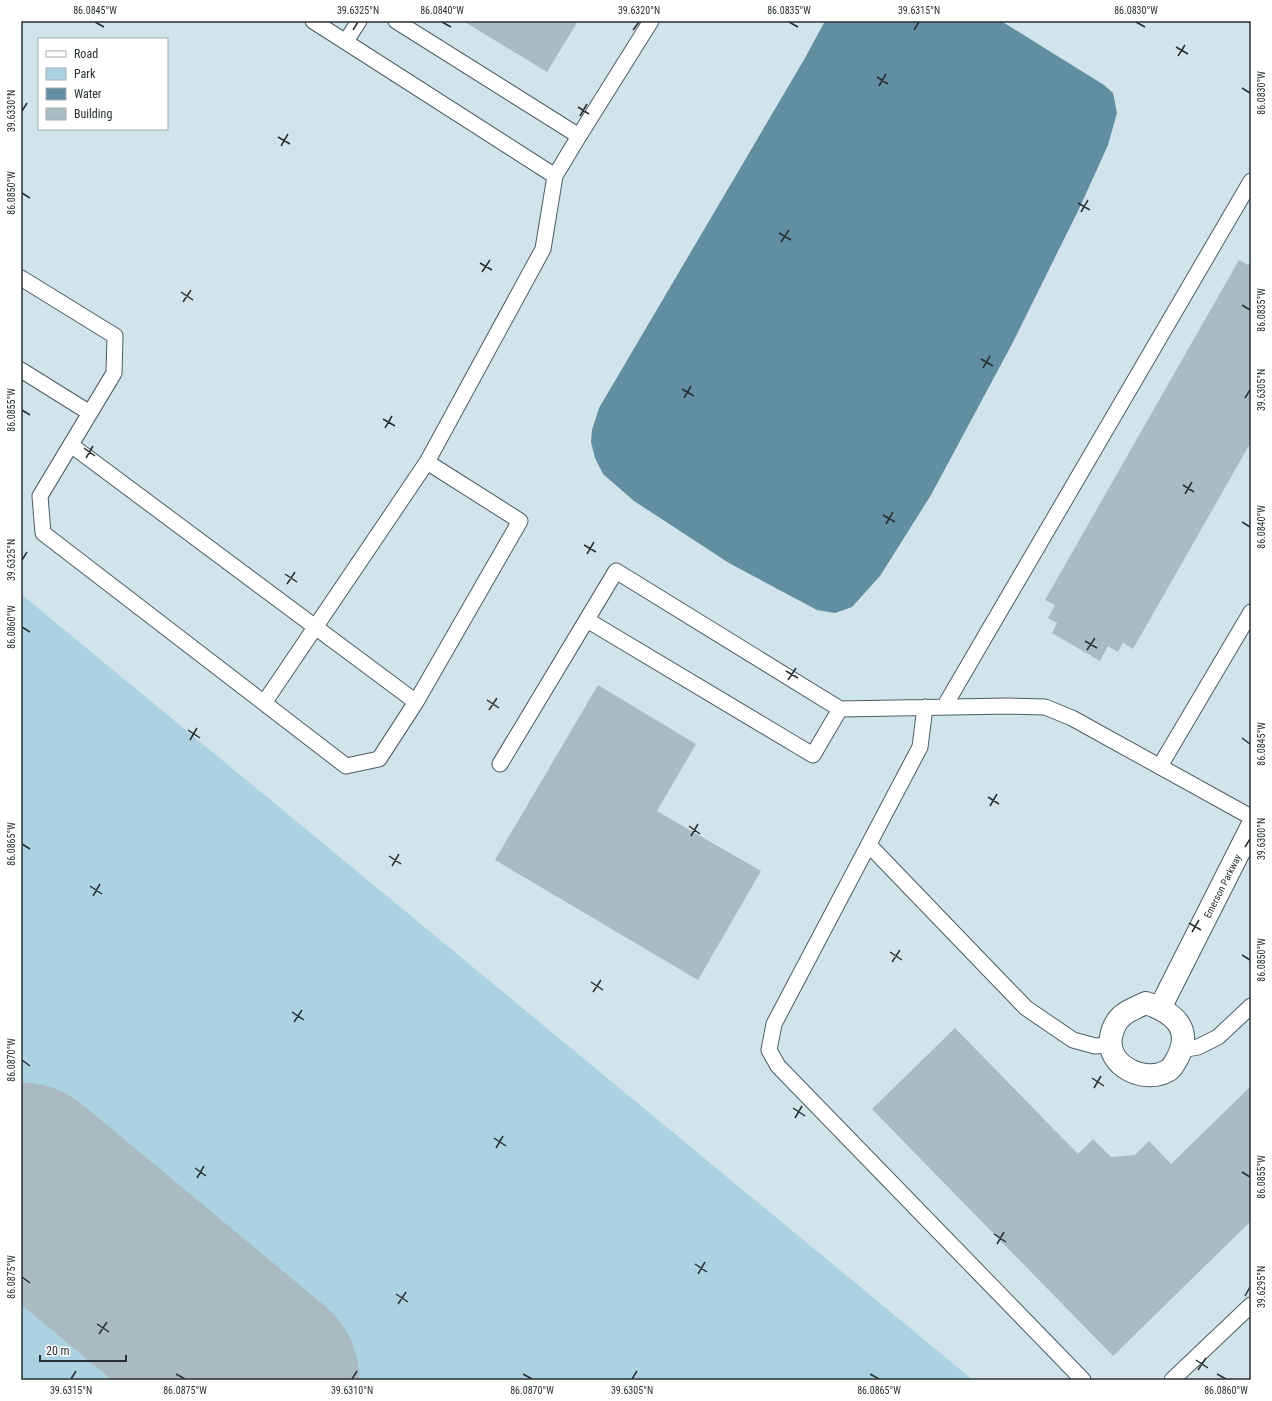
<svg xmlns="http://www.w3.org/2000/svg" width="1272" height="1401" viewBox="0 0 1272 1401" font-family="'Roboto Condensed',sans-serif">
	<rect width="100%" height="100%" fill="#d1e4ec"/>
	<!-- green -->
	<path fill="#acd2e1" d="M 21,594 L 973,1380 L 332,1380 L 21,1123 Z
		M 21,1248 L 87,1307 L 101,1323 L 109,1338 L 115,1359 L 116,1380 L 21,1380 Z"/>
	<!-- water -->
	<path fill="#618ea0" d="M 825,21 L 1001,21 L 1104,85 L 1113,93 L 1117,113 L 1108,145 L 1079,209 L 1012,344 L 931,495 L 880,576 L 852,607 L 835,613 L 817,610 L 729,563 L 634,501 L 603,474 L 595,458 L 591,442 L 592,430 L 599,408 L 805,58 Z"/>
	<g fill="none" stroke-linecap="round" stroke-linejoin="round">
		<!-- taxiway -->
		<path stroke="#aabac1" stroke-width="77" d="M 173,1380 L 209,1336"/>
		<!-- runway -->
		<path stroke="#aabac1" stroke-width="193" d="M 21,1179 L 263,1380"/>
	</g>
	<!-- building -->
	<path fill="#aabcc3" d="M 463,21 L 578,21 L 547,72 Z
		M 1239,260 L 1248,265 L 1251,260 L 1251,442 L 1133,649 L 1123,643 L 1118,652 L 1108,646 L 1100,661 L 1052,633 L 1057,623 L 1048,618 L 1055,605 L 1045,600 Z
		M 598,685 L 696,744 L 657,811 L 761,871 L 698,980 L 495,860 Z
		M 955,1028 L 1078,1154 L 1093,1139 L 1111,1157 L 1135,1155 L 1149,1141 L 1171,1164 L 1251,1086 L 1251,1221 L 1113,1356 L 872,1109 Z"/>
	<g fill="none" stroke-linecap="round" stroke-linejoin="round">
		<defs>
			<path id="service" d="M 313,21 L 555,176 L 579,136 L 396,21
				M 346,41 L 359,21
				M 579,136 L 651,21
				M 21,278 L 115,336 L 114,373 L 40,496 L 43,533 L 346,766 L 379,759 L 416,702 L 520,521 L 427,462 L 543,249 L 555,176
				M 21,370 L 90,413
				M 71,445 L 416,702
				M 587,620 L 813,755 L 840,709
				M 264,703 L 427,462
				M 925,707 L 920,747 L 774,1024 L 769,1050 L 778,1066 L 1083,1380
				M 944,707 L 1251,181
				M 500,764 L 616,571 L 840,709 L 1008,706 L 1045,707 L 1072,718 L 1251,817
				M 1160,766 L 1251,612
				M 869,845 L 1026,1008 L 1073,1040 L 1095,1046 L 1111,1045
				M 1181,1050 L 1198,1047 L 1218,1037 L 1251,1006
				M 1172,1380 L 1251,1305"/>
			<path id="minor" d="M 1146,1003 C 1172,1012 1193,1027 1178,1057 C 1175,1062 1172,1069 1167,1071 C 1145,1084 1106,1066 1111,1037 C 1115,1015 1128,1011 1146,1003 Z
				M 1160,1008 L 1251,828"/>
		</defs>
		<!-- service casing -->
		<use href="#service" stroke="#4c5d63" stroke-width="17"/>
		<!-- minor casing -->
		<use href="#minor" stroke="#4c5d63" stroke-width="24"/>
		<!-- path -->
		<path stroke="#79878c" stroke-width="2.5" stroke-dasharray="2 2" stroke-linecap="butt" d="M 1248,21 L 1251,23"/>
		<!-- service -->
		<use href="#service" stroke="#fff" stroke-width="15"/>
		<!-- minor -->
		<use href="#minor" stroke="#fff" stroke-width="22"/>
	</g>
	<!-- ticks -->
	<path fill="none" stroke="#272f32" stroke-width="1.5" d="M 95,22 L 104,27M 442,22 L 451,27M 789,22 L 798,27M 1136,22 L 1145,27M 353,30 L 358,22M 633,30 L 639,22M 914,30 L 919,22M 1176,47 L 1188,54M 1178,56 L 1185,45M 877,77 L 888,84M 879,86 L 886,74M 1242,88 L 1250,93M 578,107 L 589,114M 22,111 L 27,103M 580,116 L 587,104M 278,137 L 290,144M 281,146 L 288,134M 22,193 L 30,198M 1078,203 L 1090,210M 1081,212 L 1088,200M 779,233 L 791,240M 781,242 L 789,230M 480,263 L 492,270M 482,272 L 490,260M 181,292 L 193,300M 183,302 L 191,290M 1242,305 L 1250,310M 981,359 L 993,366M 983,368 L 990,356M 682,389 L 694,396M 684,398 L 691,386M 1245,398 L 1250,390M 22,410 L 30,415M 383,419 L 395,426M 385,428 L 392,416M 84,448 L 95,456M 86,458 L 93,446M 1183,485 L 1194,492M 1185,494 L 1192,482M 883,515 L 895,522M 1242,522 L 1250,527M 886,524 L 893,512M 584,545 L 596,552M 587,554 L 594,542M 22,560 L 27,552M 285,574 L 297,582M 287,584 L 295,572M 22,627 L 30,632M 1085,641 L 1097,648M 1087,650 L 1095,638M 786,671 L 798,678M 788,680 L 796,668M 487,700 L 499,708M 489,710 L 497,698M 188,730 L 200,738M 1242,738 L 1250,744M 190,740 L 197,728M 988,797 L 999,804M 990,806 L 997,794M 689,826 L 700,834M 691,836 L 698,824M 22,844 L 30,849M 1245,847 L 1250,839M 389,856 L 401,864M 392,866 L 399,854M 90,886 L 102,894M 93,896 L 100,884M 1189,923 L 1201,930M 1192,932 L 1199,920M 890,952 L 902,960M 1242,955 L 1250,960M 892,962 L 900,950M 591,982 L 603,990M 593,992 L 601,980M 292,1012 L 304,1020M 294,1022 L 302,1010M 22,1060 L 30,1066M 1092,1078 L 1104,1086M 1094,1088 L 1101,1076M 793,1108 L 805,1116M 795,1118 L 802,1106M 494,1138 L 506,1146M 496,1148 L 503,1136M 195,1168 L 206,1176M 1242,1172 L 1250,1177M 197,1178 L 204,1166M 994,1234 L 1006,1242M 997,1244 L 1004,1232M 695,1264 L 707,1272M 698,1274 L 705,1262M 22,1277 L 30,1283M 396,1294 L 408,1302M 1245,1296 L 1250,1287M 398,1304 L 406,1292M 97,1324 L 109,1332M 99,1334 L 107,1322M 1196,1360 L 1208,1368M 1198,1370 L 1206,1358M 176,1374 L 185,1379M 523,1374 L 532,1379M 870,1374 L 879,1379M 1217,1374 L 1226,1379M 71,1379 L 76,1371M 352,1379 L 357,1371M 632,1379 L 637,1371"/>
	<g text-anchor="middle" stroke-width="3" stroke-linejoin="round" paint-order="stroke">
		<!-- street labels -->
		<g font-size="10" fill="#272f32" stroke="#fff">
			<text transform="translate(1222 886) rotate(-63)" y="4">Emerson Parkway</text>
		</g>
	</g>
	<!-- border -->
	<rect width="1272" height="1401" fill="none" stroke="#ffffff" stroke-width="44"/>
	<!-- legend -->
	<rect x="38" y="38" width="130" height="92" fill="#ffffff" stroke="#a9acad"/>
	<rect x="46" y="51" width="20" height="6" fill="#ffffff" stroke="#a9acad"/>
	<text x="74" y="58" font-size="12" fill="#272f32">Road</text>
	<rect x="46" y="68" width="20" height="12" fill="#acd2e1" stroke="#a9acad"/>
	<text x="74" y="78" font-size="12" fill="#272f32">Park</text>
	<rect x="46" y="88" width="20" height="12" fill="#618ea0" stroke="#a9acad"/>
	<text x="74" y="98" font-size="12" fill="#272f32">Water</text>
	<rect x="46" y="108" width="20" height="12" fill="#aabcc3" stroke="#a9acad"/>
	<text x="74" y="118" font-size="12" fill="#272f32">Building</text>
	<!-- scale -->
	<path d="M40 1355v6h86v-6" fill="none" stroke="#272f32" stroke-width="2"/>
	<text x="46" y="1355" font-size="12" fill="#272f32" stroke="#ffffff" stroke-width="3" paint-order="stroke">20 m</text>
	<rect x="22" y="22" width="1228" height="1357" fill="none" stroke="#272f32" stroke-width="1.5"/>
	<g font-size="10" text-anchor="middle" fill="#272f32">
		<text x="95" y="14">86.0845°W</text>
		<text x="358" y="14">39.6325°N</text>
		<text x="442" y="14">86.0840°W</text>
		<text x="639" y="14">39.6320°N</text>
		<text x="789" y="14">86.0835°W</text>
		<text x="919" y="14">39.6315°N</text>
		<text x="1136" y="14">86.0830°W</text>
		<text transform="translate(1261 93) rotate(-90)" y="4">86.0830°W</text>
		<text transform="translate(11 111) rotate(-90)" y="4">39.6330°N</text>
		<text transform="translate(11 193) rotate(-90)" y="4">86.0850°W</text>
		<text transform="translate(1261 310) rotate(-90)" y="4">86.0835°W</text>
		<text transform="translate(1261 390) rotate(-90)" y="4">39.6305°N</text>
		<text transform="translate(11 410) rotate(-90)" y="4">86.0855°W</text>
		<text transform="translate(1261 527) rotate(-90)" y="4">86.0840°W</text>
		<text transform="translate(11 560) rotate(-90)" y="4">39.6325°N</text>
		<text transform="translate(11 627) rotate(-90)" y="4">86.0860°W</text>
		<text transform="translate(1261 744) rotate(-90)" y="4">86.0845°W</text>
		<text transform="translate(1261 839) rotate(-90)" y="4">39.6300°N</text>
		<text transform="translate(11 844) rotate(-90)" y="4">86.0865°W</text>
		<text transform="translate(1261 960) rotate(-90)" y="4">86.0850°W</text>
		<text transform="translate(11 1060) rotate(-90)" y="4">86.0870°W</text>
		<text transform="translate(1261 1177) rotate(-90)" y="4">86.0855°W</text>
		<text transform="translate(11 1277) rotate(-90)" y="4">86.0875°W</text>
		<text transform="translate(1261 1287) rotate(-90)" y="4">39.6295°N</text>
		<text x="71" y="1394">39.6315°N</text>
		<text x="185" y="1394">86.0875°W</text>
		<text x="352" y="1394">39.6310°N</text>
		<text x="532" y="1394">86.0870°W</text>
		<text x="632" y="1394">39.6305°N</text>
		<text x="879" y="1394">86.0865°W</text>
		<text x="1226" y="1394">86.0860°W</text>
	</g>
</svg>
